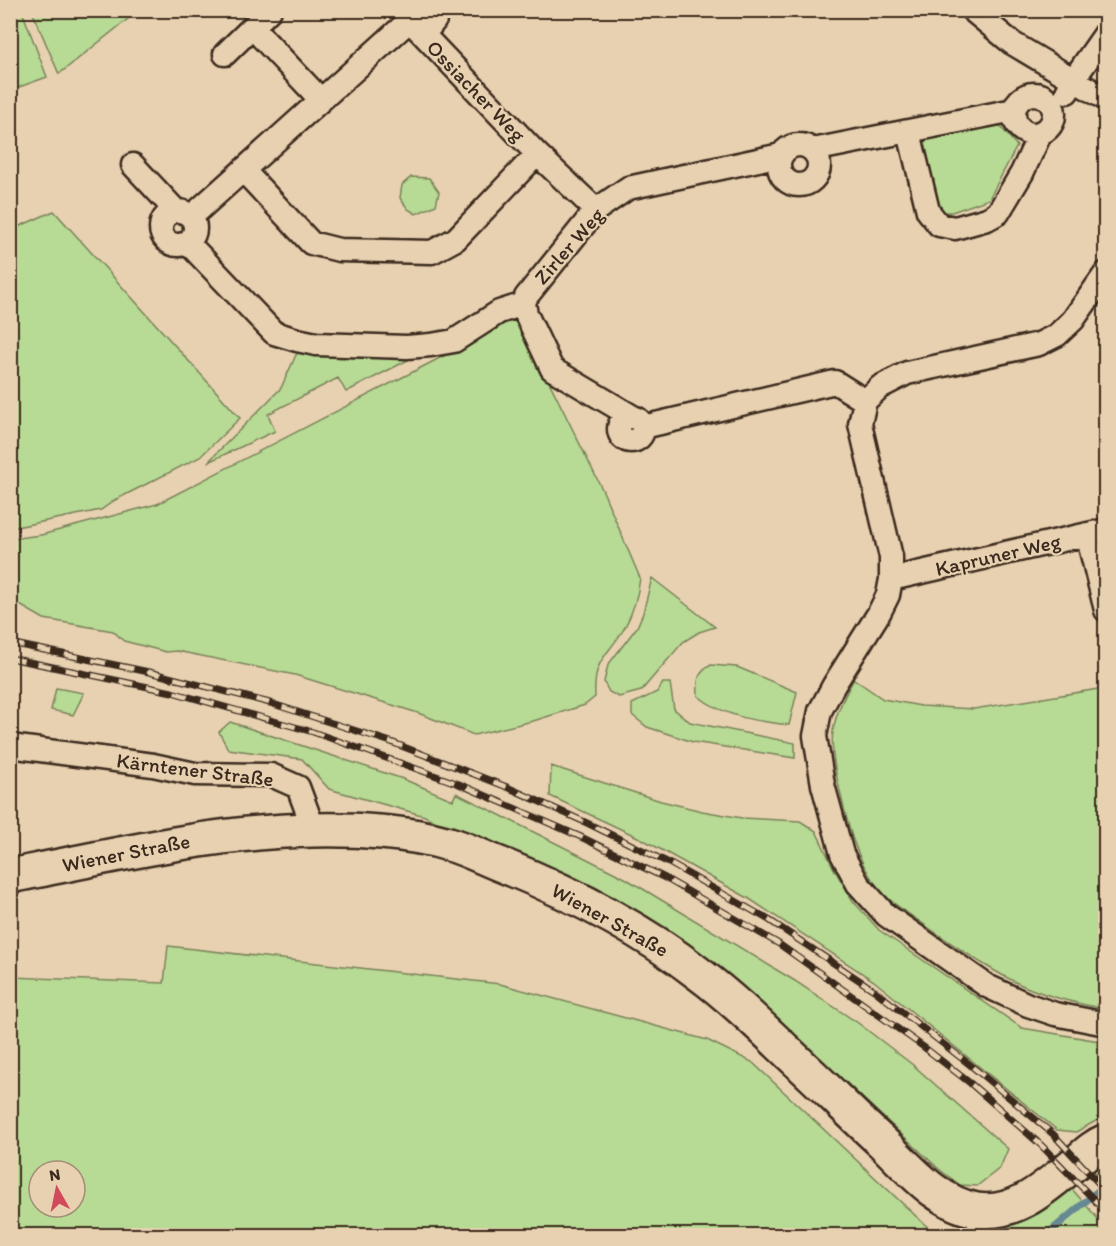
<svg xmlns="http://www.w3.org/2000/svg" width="1116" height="1246" viewBox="0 0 1116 1246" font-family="Itim,sans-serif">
	<rect width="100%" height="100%" fill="#e8d1b1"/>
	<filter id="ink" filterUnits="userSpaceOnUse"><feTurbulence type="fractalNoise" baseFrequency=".0167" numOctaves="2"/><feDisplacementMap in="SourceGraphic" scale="12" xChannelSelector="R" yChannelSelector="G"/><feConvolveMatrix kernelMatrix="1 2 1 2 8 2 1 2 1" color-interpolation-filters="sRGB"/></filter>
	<g filter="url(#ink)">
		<!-- green -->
		<path fill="#b7da94" stroke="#798259" stroke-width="1.5" fill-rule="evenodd" d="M 10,11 L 22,11 L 47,77 L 11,90 Z
			M 32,11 L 138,11 L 59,74 Z
			M 986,124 L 1000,126 L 1017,146 L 989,199 L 952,212 L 940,212 L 921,143 L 927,139 Z
			M 411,177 L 429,178 L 439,192 L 436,205 L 416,214 L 408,209 L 400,198 L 402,185 Z
			M 54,211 L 240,418 L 200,457 L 115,500 L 101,510 L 11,528 L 11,230 Z
			M 513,320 L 524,331 L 603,491 L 640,578 C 638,595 633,612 625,627 C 608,657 593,657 595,697 L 585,705 L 533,721 L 474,735 L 418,713 L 295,675 L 177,651 L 166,652 L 124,641 L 113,631 L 44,619 L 11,600 L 10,539 L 41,535 L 157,504 L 461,347 L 501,321 Z
			M 302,350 L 407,353 L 408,360 L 346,392 L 338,378 L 268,414 L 275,431 L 208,462 L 281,388 L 296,355 Z
			M 652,578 L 715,627 L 699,632 L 683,642 L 641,691 L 619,697 L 609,692 L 604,682 L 608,665 L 637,627 L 643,613 Z
			M 711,665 L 737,667 L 797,692 L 789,725 C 756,721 724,717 698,696 C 697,680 697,673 711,665 Z
			M 854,679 L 883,699 L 921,706 L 974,709 L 1105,688 L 1105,1009 C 1079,1004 1052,998 1026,987 C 992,972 960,949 929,928 C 911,915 889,903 876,885 C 856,858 849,829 841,796 C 829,744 826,727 854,679 Z
			M 663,683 L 670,683 L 674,709 L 690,722 L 795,743 L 795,758 L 693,742 L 647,727 L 632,715 L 632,704 L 657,692 Z
			M 56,688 L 84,693 L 73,715 L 51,710 Z
			M 230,722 L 403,779 L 453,800 L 456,793 L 625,878 L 795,981 L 858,1023 L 913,1065 L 1008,1149 L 1000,1168 L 977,1186 L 960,1185 L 940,1170 L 781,1022 L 715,965 L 597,888 L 481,837 L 457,833 L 425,816 L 329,789 L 302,759 L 228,749 L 219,732 Z
			M 551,766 L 661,801 L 702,811 L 742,818 L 800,821 L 816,831 L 834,869 L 853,901 L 879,930 L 1022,1028 L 1105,1042 L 1105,1116 L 1076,1132 L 1057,1130 L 874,981 L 748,898 L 642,839 L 550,796 Z
			M 168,946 L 500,984 L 707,1040 L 752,1062 L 936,1235 L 11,1235 L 11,977 L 164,983 ZM 39,1171 L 75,1171 L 75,1207 L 39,1207 Z
			M 1105,1158 L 1105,1184 L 1091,1168 Z
			M 1065,1181 L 1105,1227 L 1105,1235 L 991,1236 L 996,1226 Z"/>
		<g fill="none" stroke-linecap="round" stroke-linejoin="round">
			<!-- stream -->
			<path stroke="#668994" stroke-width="7" d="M 1045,1236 L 1106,1184"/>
			<defs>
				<path id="street" d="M 972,10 L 1012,43 L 1106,99
					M 411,21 L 419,30 L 428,29 L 435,20 L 433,10
					M 416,27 L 537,154 L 596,210
					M 253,28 L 320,99
					M 225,54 L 270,10
					M 1067,92 L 1078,73 L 1106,33
					M1014 114a20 20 0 1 1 40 0a20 20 0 1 1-40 0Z
					M 909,132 L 928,211 L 939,225 L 955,228 L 987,219 L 998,213 L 1022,173 L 1041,132
					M779 165a20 20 0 1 1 40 0a20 20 0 1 1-40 0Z
					M 813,150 L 1014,110
					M 133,165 L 176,211
					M 243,170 L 311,243 L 339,250 L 432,252 L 456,239 L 537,154
					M161 228a17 17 0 1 1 34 0a17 17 0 1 1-34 0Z
					M 191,217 L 411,19
					M 187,242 L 274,333 L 297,340 L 316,344 L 407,347 L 431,345 L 454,341 L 499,312 L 524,304
					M 1106,273 L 1073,320 L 1057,335 L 1039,344 L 907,373 L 880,387 L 865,401 L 860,424 L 891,557 L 891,579 L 888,595 L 879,613 L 834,685 L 820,711 L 815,736 L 823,785 L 842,854 L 858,884 L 886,915 L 987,986 L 1028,1005 L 1055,1014 L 1106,1024
					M619 429a12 12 0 1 1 24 0a12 12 0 1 1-24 0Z
					M 633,417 L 552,369 L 526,314 L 524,304 L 526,297 L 596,210 L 628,188 L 781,155
					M 643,427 L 835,382 L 865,401
					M 1087,534 L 1106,610
					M 891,579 L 1106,530
					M 10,746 L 153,765 L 195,774 L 271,775 L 298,787 L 314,830
					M 978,1236 L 980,1211"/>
				<path id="secondary" d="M 10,876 C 111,856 210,832 313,830 C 354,829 410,832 449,844 C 467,849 484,858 502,865 C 571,893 639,927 698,973 C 740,1004 776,1042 814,1077 C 837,1099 859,1121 882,1142 C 909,1168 938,1204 977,1210 C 1018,1216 1051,1182 1080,1159 C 1088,1152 1096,1145 1106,1141"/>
			</defs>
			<!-- street casing -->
			<use href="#street" stroke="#3b2a1e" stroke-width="27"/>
			<!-- secondary casing -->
			<use href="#secondary" stroke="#3b2a1e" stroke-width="38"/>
			<!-- street -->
			<use href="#street" stroke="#e8d1b1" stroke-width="22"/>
			<!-- secondary -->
			<use href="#secondary" stroke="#e8d1b1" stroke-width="33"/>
			<defs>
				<path id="rail" d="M 10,643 L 149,672 L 270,703 L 391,742 L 507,787 L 587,823 L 669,863 L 769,920 L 874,990 L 969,1064 L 1053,1134 L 1106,1191
					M 10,658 L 172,692 L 313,732 L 459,784 L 581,837 L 665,878 L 779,944 L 925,1048 L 970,1083 L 1041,1145 L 1106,1212"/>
			</defs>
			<!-- rail casing -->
			<use href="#rail" stroke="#3b2a1e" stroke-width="7"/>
			<!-- rail -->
			<use href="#rail" stroke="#e8d1b1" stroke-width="4.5" stroke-dasharray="14" stroke-linecap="butt"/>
		</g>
	</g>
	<g text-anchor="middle" stroke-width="4.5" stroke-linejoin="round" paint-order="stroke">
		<!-- street labels -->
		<g font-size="21" fill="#3b2a1e" stroke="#e8d1b1">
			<text transform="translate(476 91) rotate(46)" y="7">Ossiacher Weg</text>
			<text transform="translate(569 246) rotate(-49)" y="7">Zirler Weg</text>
			<text transform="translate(998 555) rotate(-13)" y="7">Kapruner Weg</text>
			<text transform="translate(195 770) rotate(7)" y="7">Kärntener Straße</text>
			<text transform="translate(126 853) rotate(-11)" y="7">Wiener Straße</text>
			<text transform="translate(610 920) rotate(29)" y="7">Wiener Straße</text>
		</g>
	</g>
	<!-- margin -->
	<rect width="1116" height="1246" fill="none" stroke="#e8d1b1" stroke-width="36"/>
	<rect x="18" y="18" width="1080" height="1210" fill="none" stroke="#3b2a1e" stroke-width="2" filter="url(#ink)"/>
	<!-- north arrow -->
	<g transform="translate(57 1189) rotate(351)"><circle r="28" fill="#e8d1b1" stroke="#a38e76" stroke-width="1.5"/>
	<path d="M0-4.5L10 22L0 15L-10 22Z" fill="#d1495b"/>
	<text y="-9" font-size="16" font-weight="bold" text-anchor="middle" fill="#3b2a1e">N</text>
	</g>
</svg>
